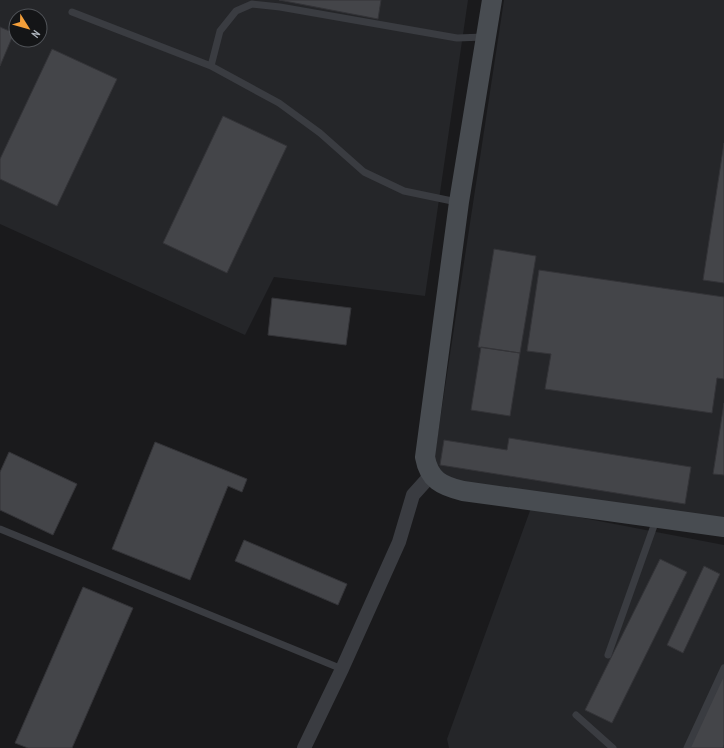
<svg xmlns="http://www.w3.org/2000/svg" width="724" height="748" viewBox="0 0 724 748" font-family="'PT Sans Narrow',sans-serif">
	<rect width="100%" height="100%" fill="#1a1a1c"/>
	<!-- built -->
	<path fill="#252629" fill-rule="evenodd" d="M 0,0 L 468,0 L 425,296 L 274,277 L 245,335 L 0,224 ZM 16,16 L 40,16 L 40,40 L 16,40 Z
		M 504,0 L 724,0 L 724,519 L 455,486 L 433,466 Z
		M 531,508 L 724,545 L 724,748 L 449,748 L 447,739 Z"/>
	<!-- building -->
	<path fill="#444549" stroke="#343438" d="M 279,0 L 381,0 L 378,19 Z
		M 0,27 L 14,33 L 0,66 Z
		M 52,49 L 117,79 L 57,206 L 0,179 L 0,159 Z
		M 223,116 L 287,146 L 227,273 L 163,243 Z
		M 724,143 L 724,283 L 703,280 Z
		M 494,249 L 536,256 L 520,353 L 478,347 Z
		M 539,270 L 724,297 L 724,379 L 717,378 L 712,413 L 545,389 L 551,354 L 527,351 Z
		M 272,298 L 351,308 L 346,345 L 268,335 Z
		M 481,347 L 520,353 L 510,416 L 471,410 Z
		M 724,403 L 724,475 L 713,474 Z
		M 509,438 L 691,467 L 685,504 L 440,465 L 444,440 L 507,450 Z
		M 155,442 L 247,479 L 242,492 L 228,486 L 190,580 L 112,549 Z
		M 9,452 L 77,484 L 53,535 L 0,510 L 0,472 Z
		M 244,540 L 347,584 L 338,605 L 235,561 Z
		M 660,559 L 687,572 L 612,723 L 585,710 Z
		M 704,566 L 720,574 L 683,653 L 667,645 Z
		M 83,587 L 133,608 L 72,748 L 28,748 L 15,743 Z
		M 724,671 L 724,745 L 723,748 L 687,748 Z"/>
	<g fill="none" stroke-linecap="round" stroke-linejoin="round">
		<!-- service -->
		<path stroke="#3a3c41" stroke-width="7" d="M 72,12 L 211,66 L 279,103 L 320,133 L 364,172 L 404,191 L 457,202
			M 211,66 L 220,31 L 236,11 L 252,4 L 280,7 L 457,38 L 484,37
			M 0,529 L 342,669
			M 608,655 L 656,520
			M 576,715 L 613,748
			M 687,748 L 724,668"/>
		<!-- minor -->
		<path stroke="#3a3c41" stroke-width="14" d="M 304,748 L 342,669 L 399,542 L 413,495 L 431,475"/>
		<!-- secondary -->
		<path stroke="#484c51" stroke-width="20" d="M 492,0 L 459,202 L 425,457 C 429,480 442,486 463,491 L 724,527"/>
	</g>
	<!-- north arrow -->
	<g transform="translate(28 28) rotate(127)"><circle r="19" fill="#141517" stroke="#515459"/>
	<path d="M0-3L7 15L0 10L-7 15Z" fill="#f49f3a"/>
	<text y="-6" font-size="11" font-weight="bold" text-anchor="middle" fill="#acb3bb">N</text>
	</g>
</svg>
